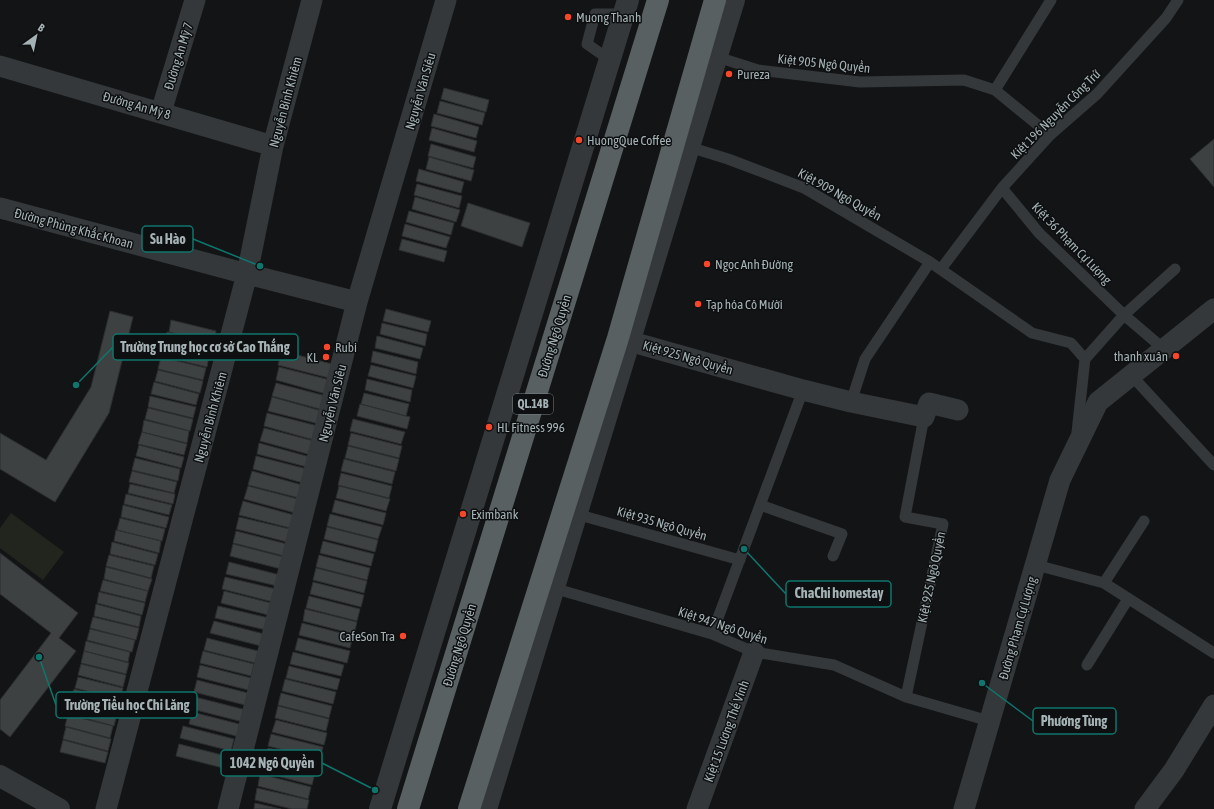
<svg xmlns="http://www.w3.org/2000/svg" width="1214" height="809" viewBox="0 0 1214 809" font-family="'Asap Condensed',sans-serif">
	<rect width="100%" height="100%" fill="#131415"/>
	<!-- green -->
	<path fill="#21251d" d="M 11,513 L 64,552 L 43,580 L 0,548 L 0,528 Z"/>
	<!-- building -->
	<path fill="#3d4142" stroke="#2d2f31" d="M 444,88 L 489,100 L 486,112 L 441,99 Z
		M 440,101 L 485,113 L 482,125 L 437,113 Z
		M 434,114 L 479,127 L 476,138 L 431,126 Z
		M 432,128 L 477,141 L 474,152 L 429,140 Z
		M 1214,139 L 1214,187 L 1190,159 Z
		M 431,144 L 476,157 L 473,168 L 428,156 Z
		M 429,157 L 474,170 L 471,181 L 426,169 Z
		M 419,169 L 464,182 L 461,193 L 416,181 Z
		M 417,184 L 462,196 L 459,208 L 414,195 Z
		M 415,197 L 460,210 L 456,222 L 412,209 Z
		M 468,203 L 530,223 L 522,247 L 461,226 Z
		M 409,211 L 454,223 L 451,235 L 406,222 Z
		M 405,224 L 450,237 L 446,248 L 402,236 Z
		M 402,239 L 447,251 L 444,262 L 399,250 Z
		M 386,309 L 431,321 L 428,332 L 383,321 Z
		M 110,311 L 133,317 L 109,413 L 55,502 L 0,469 L 0,433 L 46,460 L 91,387 Z
		M 171,320 L 216,331 L 214,343 L 169,332 Z
		M 382,323 L 427,334 L 425,346 L 380,334 Z
		M 167,332 L 212,343 L 209,354 L 165,343 Z
		M 377,336 L 423,348 L 420,359 L 375,348 Z
		M 164,344 L 209,356 L 207,367 L 161,356 Z
		M 282,351 L 332,364 L 329,378 L 278,365 Z
		M 373,351 L 418,362 L 416,374 L 371,362 Z
		M 161,357 L 206,368 L 203,380 L 158,369 Z
		M 371,365 L 416,376 L 413,388 L 368,376 Z
		M 279,367 L 330,380 L 326,394 L 276,380 Z
		M 158,370 L 203,381 L 200,393 L 155,381 Z
		M 367,379 L 412,390 L 410,402 L 365,390 Z
		M 154,382 L 199,394 L 196,405 L 151,394 Z
		M 276,383 L 326,396 L 323,410 L 272,396 Z
		M 364,393 L 409,404 L 406,416 L 361,404 Z
		M 150,396 L 196,407 L 193,418 L 148,407 Z
		M 272,397 L 322,411 L 319,424 L 268,411 Z
		M 360,404 L 410,417 L 407,429 L 357,416 Z
		M 148,408 L 193,419 L 190,431 L 145,419 Z
		M 267,413 L 318,426 L 314,440 L 264,426 Z
		M 353,419 L 405,432 L 401,444 L 350,431 Z
		M 144,420 L 189,431 L 187,443 L 142,432 Z
		M 264,428 L 314,441 L 311,455 L 260,441 Z
		M 142,432 L 187,444 L 184,455 L 138,444 Z
		M 351,433 L 402,446 L 399,458 L 348,445 Z
		M 259,443 L 310,457 L 307,467 L 257,454 Z
		M 139,445 L 184,457 L 181,468 L 136,456 Z
		M 348,446 L 399,459 L 396,471 L 345,458 Z
		M 256,456 L 307,469 L 303,483 L 253,469 Z
		M 135,458 L 180,469 L 178,481 L 132,470 Z
		M 344,459 L 395,472 L 392,484 L 341,471 Z
		M 132,471 L 177,482 L 174,493 L 129,482 Z
		M 252,471 L 302,485 L 299,498 L 248,485 Z
		M 341,473 L 392,486 L 389,498 L 338,485 Z
		M 130,484 L 175,494 L 173,504 L 128,493 Z
		M 248,486 L 298,499 L 295,513 L 244,499 Z
		M 339,486 L 390,499 L 386,511 L 336,498 Z
		M 126,494 L 172,505 L 169,515 L 124,504 Z
		M 335,500 L 386,513 L 383,525 L 332,512 Z
		M 243,501 L 294,515 L 290,528 L 239,515 Z
		M 123,505 L 169,517 L 166,528 L 121,517 Z
		M 330,514 L 382,527 L 378,539 L 327,526 Z
		M 239,517 L 290,529 L 287,542 L 236,529 Z
		M 120,518 L 165,529 L 162,541 L 117,530 Z
		M 327,527 L 378,540 L 375,552 L 324,539 Z
		M 116,530 L 161,541 L 159,553 L 114,541 Z
		M 236,531 L 287,544 L 284,556 L 233,543 Z
		M 323,541 L 374,554 L 371,566 L 320,553 Z
		M 112,542 L 158,554 L 155,565 L 110,554 Z
		M 233,544 L 284,557 L 281,569 L 230,556 Z
		M 0,553 L 78,613 L 59,638 L 76,651 L 10,737 L 0,729 L 0,700 L 51,633 L 0,594 Z
		M 109,555 L 154,566 L 151,578 L 106,566 Z
		M 319,555 L 370,568 L 367,580 L 316,567 Z
		M 229,562 L 280,575 L 277,586 L 226,574 Z
		M 106,567 L 152,579 L 148,591 L 104,579 Z
		M 316,568 L 367,581 L 364,593 L 313,580 Z
		M 225,577 L 276,589 L 273,602 L 222,589 Z
		M 103,580 L 148,591 L 145,602 L 100,591 Z
		M 313,582 L 364,595 L 361,607 L 310,594 Z
		M 224,591 L 275,604 L 272,616 L 221,603 Z
		M 99,592 L 145,603 L 142,615 L 97,603 Z
		M 309,596 L 360,609 L 357,621 L 306,608 Z
		M 96,604 L 141,616 L 139,627 L 94,616 Z
		M 218,606 L 269,618 L 266,630 L 215,618 Z
		M 305,609 L 357,622 L 354,634 L 303,621 Z
		M 93,617 L 139,628 L 136,640 L 90,628 Z
		M 214,621 L 264,634 L 261,646 L 210,633 Z
		M 302,623 L 353,636 L 350,648 L 299,635 Z
		M 90,629 L 135,640 L 132,652 L 87,640 Z
		M 207,638 L 258,651 L 255,663 L 204,650 Z
		M 298,638 L 350,651 L 347,663 L 295,650 Z
		M 86,641 L 130,652 L 128,662 L 84,651 Z
		M 84,651 L 129,663 L 126,674 L 81,663 Z
		M 203,651 L 254,664 L 251,676 L 200,663 Z
		M 293,652 L 344,665 L 341,676 L 290,664 Z
		M 81,664 L 126,675 L 123,687 L 78,675 Z
		M 200,665 L 251,678 L 248,690 L 197,677 Z
		M 289,666 L 340,679 L 337,690 L 286,678 Z
		M 78,677 L 123,688 L 120,700 L 75,688 Z
		M 285,679 L 336,692 L 333,704 L 282,691 Z
		M 197,680 L 248,693 L 245,705 L 194,692 Z
		M 74,689 L 119,701 L 116,713 L 71,701 Z
		M 281,693 L 332,706 L 329,718 L 278,705 Z
		M 195,697 L 246,710 L 243,722 L 192,709 Z
		M 72,703 L 117,714 L 114,726 L 69,714 Z
		M 278,706 L 329,719 L 326,731 L 275,718 Z
		M 192,712 L 243,725 L 240,737 L 189,724 Z
		M 68,715 L 113,726 L 110,738 L 65,726 Z
		M 276,720 L 327,733 L 324,745 L 272,732 Z
		M 183,726 L 234,739 L 231,751 L 180,738 Z
		M 66,727 L 111,739 L 108,751 L 63,739 Z
		M 271,734 L 323,747 L 320,759 L 268,746 Z
		M 63,740 L 108,752 L 105,763 L 60,752 Z
		M 179,744 L 230,757 L 227,769 L 176,756 Z
		M 268,748 L 319,760 L 316,772 L 265,760 Z
		M 264,760 L 315,773 L 312,785 L 261,772 Z
		M 260,774 L 311,787 L 308,799 L 258,786 Z
		M 257,788 L 309,800 L 307,809 L 292,809 L 255,800 Z
		M 255,803 L 281,809 L 254,809 Z"/>
	<g fill="none" stroke-linecap="round" stroke-linejoin="round">
		<!-- service -->
		<path stroke="#34383a" stroke-width="11" d="M 714,56 L 758,70 L 860,82 L 964,80 L 995,90 L 1050,135
			M 610,60 L 587,44 L 595,14 L 624,14
			M 995,90 L 1051,0
			M 686,146 L 728,159 L 804,188 L 930,262 L 1032,333 L 1071,343 L 1085,359
			M 1002,188 L 1039,233 L 1124,315 L 1165,350
			M 941,269 L 1002,188 L 1050,135 L 1097,94 L 1166,18 L 1178,0
			M 1085,359 L 1124,315 L 1175,269
			M 1132,376 L 1214,465
			M 851,402 L 865,359 L 930,262
			M 1077,432 L 1085,359
			M 760,505 L 842,534 L 833,556
			M 576,514 L 740,560
			M 1036,565 L 1104,583 L 1214,653
			M 1104,583 L 1144,521
			M 553,588 L 712,634 L 754,652 L 834,665 L 906,697 L 989,721
			M 712,634 L 803,390
			M 1087,665 L 1128,599
			M 906,697 L 943,524 L 905,517 L 924,417"/>
		<!-- minor -->
		<path stroke="#34383a" stroke-width="21" d="M 0,66 L 273,146
			M 161,112 L 195,0
			M 0,208 L 247,274 L 357,302
			M 618,338 L 803,390 L 851,402 L 924,417 L 929,403 L 958,410
			M 106,809 L 247,274 L 273,146 L 312,0
			M 228,809 L 357,302 L 446,0
			M 697,809 L 754,652
			M 964,809 L 1060,480 L 1098,402 L 1214,309
			M 1145,809 L 1174,770 L 1214,705"/>
		<!-- tertiary -->
		<path stroke="#34383a" stroke-width="22" d="M 0,776 L 59,809
			M 380,809 L 628,0
			M 486,809 L 734,0"/>
		<!-- trunk -->
		<path stroke="#586062" stroke-width="22" d="M 408,809 L 658,0
			M 469,809 L 618,338 L 715,0"/>
	</g>
	<!-- markers -->
	<g fill="#f6472b" stroke="#0e0f10" stroke-width="1.5">
		<circle cx="568" cy="17" r="4"/>
		<circle cx="729" cy="74" r="4"/>
		<circle cx="579" cy="140" r="4"/>
		<circle cx="707" cy="264" r="4"/>
		<circle cx="698" cy="304" r="4"/>
		<circle cx="327" cy="347" r="4"/>
		<circle cx="1176" cy="356" r="4"/>
		<circle cx="326" cy="357" r="4"/>
		<circle cx="489" cy="427" r="4"/>
		<circle cx="463" cy="514" r="4"/>
		<circle cx="403" cy="636" r="4"/>
	</g>
	<g text-anchor="middle" stroke-width="3" stroke-linejoin="round" paint-order="stroke">
		<!-- shield labels -->
		<rect fill="#0e0f10" stroke="#788284" stroke-width="1" x="513" y="394" width="40" height="20" rx="3"/>
		<g font-size="12" font-weight="bold" fill="#a5b3b6">
			<text x="533" y="408">QL.14B</text>
		</g>
		<!-- poi labels -->
		<g font-size="13" fill="#a5b3b6" stroke="#0e0f10" text-anchor="start">
			<text x="576" y="22">Muong Thanh</text>
			<text x="737" y="79">Pureza</text>
			<text x="587" y="145">HuongQue Coffee</text>
			<text x="715" y="269">Ngọc Anh Đường</text>
			<text x="706" y="309">Tạp hóa Cô Mười</text>
			<text x="335" y="352">Rubi</text>
			<text x="1168" y="361" text-anchor="end">thanh xuân</text>
			<text x="318" y="362" text-anchor="end">KL</text>
			<text x="497" y="432">HL Fitness 996</text>
			<text x="471" y="519">Eximbank</text>
			<text x="395" y="641" text-anchor="end">CafeSon Tra</text>
		</g>
		<!-- street labels -->
		<g font-size="13" fill="#a5b3b6" stroke="#0e0f10">
			<text transform="translate(178 56) rotate(-73)" y="5">Đường An Mỹ 7</text>
			<text transform="translate(824 63) rotate(6)" y="5">Kiệt 905 Ngô Quyền</text>
			<text transform="translate(420 91) rotate(-74)" y="5">Nguyễn Văn Siêu</text>
			<text transform="translate(285 102) rotate(-75)" y="5">Nguyễn Bỉnh Khiêm</text>
			<text transform="translate(137 105) rotate(16)" y="5">Đường An Mỹ 8</text>
			<text transform="translate(1055 114) rotate(-45)" y="5">Kiệt 196 Nguyễn Công Trứ</text>
			<text transform="translate(840 194) rotate(29)" y="5">Kiệt 909 Ngô Quyền</text>
			<text transform="translate(74 228) rotate(15)" y="5">Đường Phùng Khắc Khoan</text>
			<text transform="translate(1072 243) rotate(46)" y="5">Kiệt 36 Phạm Cự Lượng</text>
			<text transform="translate(554 336) rotate(-73)" y="5">Đường Ngô Quyền</text>
			<text transform="translate(688 357) rotate(16)" y="5">Kiệt 925 Ngô Quyền</text>
			<text transform="translate(332 403) rotate(-76)" y="5">Nguyễn Văn Siêu</text>
			<text transform="translate(210 417) rotate(-75)" y="5">Nguyễn Bỉnh Khiêm</text>
			<text transform="translate(662 523) rotate(16)" y="5">Kiệt 935 Ngô Quyền</text>
			<text transform="translate(931 577) rotate(-78)" y="5">Kiệt 925 Ngô Quyền</text>
			<text transform="translate(723 625) rotate(18)" y="5">Kiệt 947 Ngô Quyền</text>
			<text transform="translate(1017 628) rotate(-74)" y="5">Đường Phạm Cự Lượng</text>
			<text transform="translate(459 645) rotate(-73)" y="5">Đường Ngô Quyền</text>
			<text transform="translate(726 731) rotate(-70)" y="5">Kiệt 15 Lương Thế Vinh</text>
		</g>
	</g>
	<!-- callouts -->
	<path fill="none" stroke="#0f766e" stroke-width="1.5" d="M260 266L193 239M76 385L113 347M744 549L786 594M39 657L56 705M982 683L1033 721M375 790L322 763"/>
	<g fill="#0f766e" stroke="#0e0f10" stroke-width="1.5">
		<circle cx="260" cy="266" r="4"/>
		<circle cx="76" cy="385" r="4"/>
		<circle cx="744" cy="549" r="4"/>
		<circle cx="39" cy="657" r="4"/>
		<circle cx="982" cy="683" r="4"/>
		<circle cx="375" cy="790" r="4"/>
	</g>
	<g fill="#0e0f10" stroke="#0f766e" stroke-width="1.5">
		<rect x="142" y="226" width="51" height="26" rx="4"/>
		<rect x="113" y="334" width="185" height="26" rx="4"/>
		<rect x="786" y="581" width="105" height="26" rx="4"/>
		<rect x="56" y="692" width="141" height="26" rx="4"/>
		<rect x="1033" y="708" width="83" height="26" rx="4"/>
		<rect x="221" y="750" width="101" height="26" rx="4"/>
	</g>
	<g font-size="14" text-anchor="middle" font-weight="bold" fill="#a5b3b6">
		<text x="168" y="244">Su Hào</text>
		<text x="205" y="352">Trường Trung học cơ sở Cao Thắng</text>
		<text x="839" y="598">ChaChi homestay</text>
		<text x="127" y="710">Trường Tiểu học Chi Lăng</text>
		<text x="1074" y="726">Phương Tùng</text>
		<text x="272" y="768">1042 Ngô Quyền</text>
	</g>
	<!-- north arrow -->
	<g transform="translate(36 36) rotate(33)" stroke="#0e0f10" stroke-width="3" paint-order="stroke">
	<path d="M0-3L7 15L0 10L-7 15Z" fill="#a5b3b6"/>
	<text y="-6" font-size="11" font-weight="bold" text-anchor="middle" fill="#a5b3b6">B</text>
	</g>
</svg>
